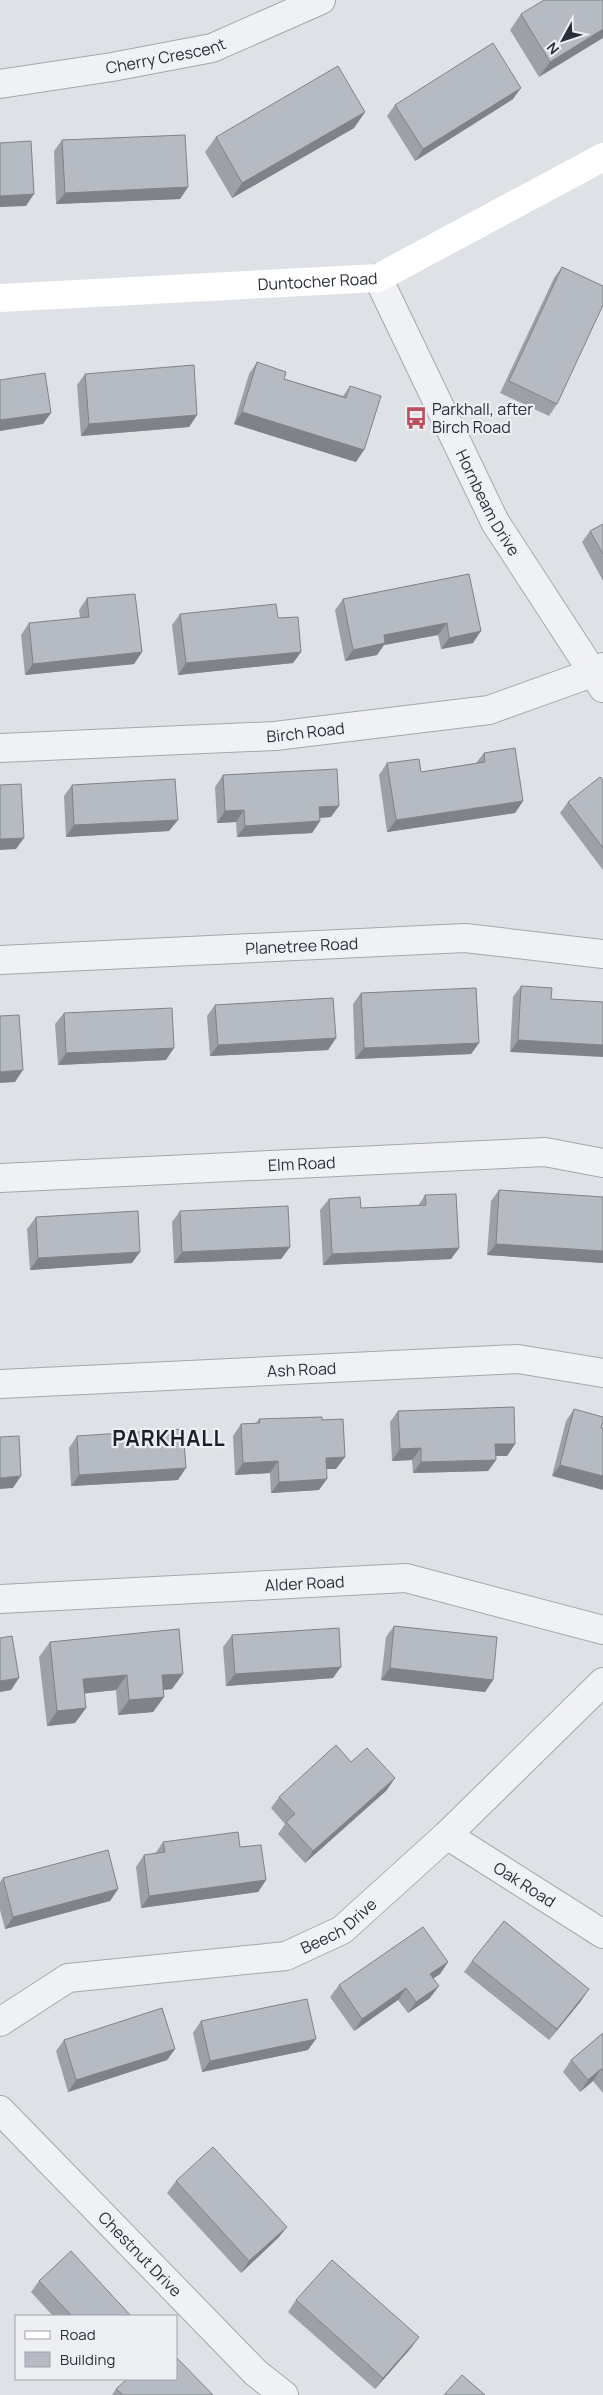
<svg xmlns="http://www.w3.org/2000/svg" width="603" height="2395" viewBox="0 0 603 2395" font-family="Manrope,sans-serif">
	<rect width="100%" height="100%" fill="#dee1e5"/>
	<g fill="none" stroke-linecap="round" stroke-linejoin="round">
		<defs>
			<g id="street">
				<path id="s1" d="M 0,84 L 112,67 L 212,48 L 321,0"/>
				<path id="s2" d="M 378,278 L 495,522 L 603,688"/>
				<path id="s3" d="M 0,748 L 275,736 L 489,710 L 592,673 L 603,667"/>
				<path id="s4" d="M 0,960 L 465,938 L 603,954"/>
				<path id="s5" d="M 0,1178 L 545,1152 L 603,1163"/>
				<path id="s6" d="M 0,1384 L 518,1359 L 603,1373"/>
				<path id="s7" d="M 0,1599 L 406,1578 L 603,1630"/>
				<path id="s8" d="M 447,1835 L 603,1934"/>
				<path id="s9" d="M 0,2022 L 68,1978 L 286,1956 L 342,1930 L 447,1835 L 603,1682"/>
				<path id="s10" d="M 0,2110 L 256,2373 L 284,2395"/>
			</g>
		</defs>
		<!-- street casing -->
		<use href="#street" stroke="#a4a8ae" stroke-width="30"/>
		<!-- street -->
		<use href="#street" stroke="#f0f1f4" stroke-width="28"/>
		<!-- secondary -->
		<path stroke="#fff" stroke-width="28" id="s11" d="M 0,298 L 378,278 L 603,157"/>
	</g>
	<!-- wall -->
	<path fill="#9da0a7" d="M 603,0 L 539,77 L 510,30 L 521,14 Z
		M 513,99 L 415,161 L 387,116 L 395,105 Z
		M 365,112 L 354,128 L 232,198 L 205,152 L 216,137 Z
		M 62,140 L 188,187 L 180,199 L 56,204 L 54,151 Z
		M 562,267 L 557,404 L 549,416 L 500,393 L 554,278 Z
		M 257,362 L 284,379 L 343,396 L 350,386 L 356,462 L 234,424 L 249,374 Z
		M 85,374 L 197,415 L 189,427 L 81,436 L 77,385 Z
		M 603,524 L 603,581 L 582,542 L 590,531 Z
		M 469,574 L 473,643 L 441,649 L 438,635 L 384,645 L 377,655 L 345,661 L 335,610 L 343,599 Z
		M 87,598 L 142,652 L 134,664 L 25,675 L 21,635 L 29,623 L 80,618 L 79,610 Z
		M 180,614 L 278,618 L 301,652 L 293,663 L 178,675 L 172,625 Z
		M 484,753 L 523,801 L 515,813 L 387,832 L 379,775 L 387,763 L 421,772 L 476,763 Z
		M 223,775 L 331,817 L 320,818 L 320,821 L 312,833 L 237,837 L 236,822 L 217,823 L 215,787 Z
		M 603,780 L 603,870 L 560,813 L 568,802 Z
		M 72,785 L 169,831 L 66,837 L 64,796 Z
		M 521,986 L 551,999 L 510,1052 L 513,997 Z
		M 361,993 L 479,1043 L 471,1054 L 355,1059 L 353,1004 Z
		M 215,1005 L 336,1038 L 328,1050 L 210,1056 L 207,1016 Z
		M 64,1013 L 166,1060 L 58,1065 L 55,1024 Z
		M 499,1190 L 603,1263 L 487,1255 L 491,1201 Z
		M 425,1195 L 459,1248 L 451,1259 L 323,1265 L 320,1210 L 329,1199 L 361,1208 L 418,1206 Z
		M 180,1211 L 290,1247 L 281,1259 L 174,1263 L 172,1222 Z
		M 36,1217 L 132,1263 L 30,1270 L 27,1229 Z
		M 574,1409 L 601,1428 L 552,1476 L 566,1421 Z
		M 398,1411 L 515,1444 L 507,1456 L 496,1456 L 496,1460 L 488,1471 L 413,1473 L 412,1460 L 392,1461 L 390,1422 Z
		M 259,1419 L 322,1420 L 336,1469 L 326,1469 L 319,1490 L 271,1493 L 270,1473 L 235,1475 L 233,1436 L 241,1424 L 256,1423 Z
		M 77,1436 L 178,1480 L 71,1486 L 69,1448 Z
		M 394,1626 L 493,1680 L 485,1692 L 381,1680 L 386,1637 Z
		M 232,1635 L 333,1678 L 226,1686 L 223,1647 Z
		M 50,1642 L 172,1689 L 163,1690 L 164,1697 L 153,1712 L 118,1715 L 116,1690 L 84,1693 L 86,1708 L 75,1723 L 47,1726 L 39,1657 Z
		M 351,1762 L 387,1790 L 305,1863 L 278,1834 L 285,1824 L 271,1808 L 279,1797 Z
		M 163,1842 L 240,1847 L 266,1880 L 258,1892 L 141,1908 L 136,1867 L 144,1855 L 155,1854 Z
		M 3,1878 L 118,1889 L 110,1901 L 5,1929 L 0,1910 L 0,1882 Z
		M 472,1961 L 581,2001 L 549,2040 L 464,1972 Z
		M 448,1962 L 440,1974 L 433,1978 L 430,1998 L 408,2013 L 398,2000 L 354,2031 L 330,1997 L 339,1985 Z
		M 201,2021 L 308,2050 L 202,2072 L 193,2033 Z
		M 603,2033 L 603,2093 L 593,2081 L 580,2092 L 563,2072 L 571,2060 Z
		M 64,2040 L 175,2049 L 167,2060 L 68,2092 L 56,2051 Z
		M 176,2181 L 287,2227 L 278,2238 L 241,2273 L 167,2193 Z
		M 39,2281 L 131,2316 L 53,2316 L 31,2292 Z
		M 296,2300 L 411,2348 L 375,2389 L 288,2312 Z
		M 116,2389 L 213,2395 L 112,2395 Z"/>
	<!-- shaded-wall -->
	<path fill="#7f8288" d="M 603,29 L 603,38 L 539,77 L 550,62 Z
		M 521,88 L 513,99 L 415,161 L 423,149 Z
		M 365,112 L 354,128 L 232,198 L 242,183 Z
		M 188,187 L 180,199 L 56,204 L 65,193 Z
		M 34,194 L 26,206 L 0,207 L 0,196 Z
		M 242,412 L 364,450 L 356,462 L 234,424 Z
		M 51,413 L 43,424 L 0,431 L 0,420 Z
		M 197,415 L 189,427 L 81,436 L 89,424 Z
		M 447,623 L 438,635 L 384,645 L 377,655 L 345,661 L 353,650 L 384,635 Z
		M 481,631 L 473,643 L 441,649 L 449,638 Z
		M 142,652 L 134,664 L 25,675 L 33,664 Z
		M 301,652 L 293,663 L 178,675 L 186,663 Z
		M 523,801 L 515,813 L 387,832 L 396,820 Z
		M 339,806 L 331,817 L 311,818 L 319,807 Z
		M 244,810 L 236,822 L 217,823 L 225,811 Z
		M 178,820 L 169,831 L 66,837 L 74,825 Z
		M 320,821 L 312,833 L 237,837 L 245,826 Z
		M 24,838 L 16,849 L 0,850 L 0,839 Z
		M 336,1038 L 328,1050 L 210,1056 L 218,1045 Z
		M 518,1040 L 603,1045 L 603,1057 L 510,1052 Z
		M 479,1043 L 471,1054 L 355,1059 L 364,1048 Z
		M 174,1048 L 166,1060 L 58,1065 L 66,1053 Z
		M 23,1070 L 15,1082 L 0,1083 L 0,1072 Z
		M 496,1244 L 603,1251 L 603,1263 L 487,1255 Z
		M 290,1247 L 281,1259 L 174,1263 L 182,1252 Z
		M 459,1248 L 451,1259 L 323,1265 L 332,1254 Z
		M 140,1252 L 132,1263 L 30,1270 L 38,1258 Z
		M 495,1444 L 515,1444 L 507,1456 L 487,1456 Z
		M 421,1448 L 412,1460 L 392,1461 L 400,1449 Z
		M 345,1457 L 336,1469 L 317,1469 L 326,1458 Z
		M 496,1460 L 488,1471 L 413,1473 L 421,1462 Z
		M 278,1461 L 270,1473 L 235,1475 L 243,1463 Z
		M 560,1465 L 603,1476 L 603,1490 L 552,1476 Z
		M 186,1468 L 178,1480 L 71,1486 L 79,1475 Z
		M 21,1476 L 13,1488 L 0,1489 L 0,1478 Z
		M 327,1479 L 319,1490 L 271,1493 L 279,1482 Z
		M 341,1667 L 333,1678 L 226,1686 L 235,1674 Z
		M 390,1668 L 493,1680 L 485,1692 L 381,1680 Z
		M 183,1674 L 172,1689 L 151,1691 L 162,1675 Z
		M 127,1675 L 116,1690 L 72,1695 L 83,1679 Z
		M 19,1678 L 11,1690 L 0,1692 L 0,1681 Z
		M 164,1697 L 153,1712 L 118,1715 L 129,1700 Z
		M 86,1708 L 75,1723 L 47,1726 L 57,1711 Z
		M 395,1778 L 387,1790 L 305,1863 L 313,1851 Z
		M 266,1880 L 258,1892 L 141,1908 L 149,1896 Z
		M 118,1889 L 110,1901 L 5,1929 L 13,1917 Z
		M 448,1962 L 440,1974 L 422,1986 L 430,1974 Z
		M 439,1986 L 430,1998 L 408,2013 L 416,2002 Z
		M 406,1988 L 398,2000 L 354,2031 L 362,2019 Z
		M 589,1989 L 581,2001 L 549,2040 L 557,2029 Z
		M 316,2039 L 308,2050 L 202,2072 L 210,2061 Z
		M 175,2049 L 167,2060 L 68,2092 L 76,2080 Z
		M 601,2069 L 593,2081 L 580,2092 L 588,2080 Z
		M 287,2227 L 278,2238 L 241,2273 L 249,2261 Z
		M 419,2337 L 411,2348 L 375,2389 L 383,2378 Z"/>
	<!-- building -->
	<path fill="#b6bac2" stroke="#7f8288" d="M 544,0 L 603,0 L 603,29 L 550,62 L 521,14 Z
		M 493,43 L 521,88 L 423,149 L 395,105 Z
		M 338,66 L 365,112 L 242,183 L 216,137 Z
		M 185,135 L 188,187 L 65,193 L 62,140 Z
		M 31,141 L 34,194 L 0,196 L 0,143 Z
		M 562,267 L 603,286 L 603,305 L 557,404 L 509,381 Z
		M 257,362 L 286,372 L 284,379 L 346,398 L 350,386 L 381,396 L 364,450 L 242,412 Z
		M 194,365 L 197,415 L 89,424 L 85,374 Z
		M 45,373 L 51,413 L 0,420 L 0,380 Z
		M 603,524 L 603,554 L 590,531 Z
		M 469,574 L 481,631 L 449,638 L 447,623 L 384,635 L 385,643 L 353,650 L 343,599 Z
		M 135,594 L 142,652 L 33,664 L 29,623 L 89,617 L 87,598 Z
		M 276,604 L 278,618 L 298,617 L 301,652 L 186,663 L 180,614 Z
		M 515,748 L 523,801 L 396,820 L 387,763 L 419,759 L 421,772 L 485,762 L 484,753 Z
		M 337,769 L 339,806 L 319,807 L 320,821 L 245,826 L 244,810 L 225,811 L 223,775 Z
		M 600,777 L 603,780 L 603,848 L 568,802 Z
		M 175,779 L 178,820 L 74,825 L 72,785 Z
		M 21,784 L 24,838 L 0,839 L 0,785 Z
		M 521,986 L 552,988 L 551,999 L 603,1002 L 603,1045 L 518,1040 Z
		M 476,988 L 479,1043 L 364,1048 L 361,993 Z
		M 333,998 L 336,1038 L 218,1045 L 215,1005 Z
		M 172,1008 L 174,1048 L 66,1053 L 64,1013 Z
		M 19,1015 L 23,1070 L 0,1072 L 0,1016 Z
		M 499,1190 L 603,1197 L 603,1251 L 496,1244 Z
		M 456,1194 L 459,1248 L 332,1254 L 329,1199 L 360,1197 L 361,1208 L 426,1205 L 425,1195 Z
		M 288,1206 L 290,1247 L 182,1252 L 180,1211 Z
		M 138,1211 L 140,1252 L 38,1258 L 36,1217 Z
		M 514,1407 L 515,1444 L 495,1444 L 496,1460 L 421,1462 L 421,1448 L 400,1449 L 398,1411 Z
		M 574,1409 L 603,1417 L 603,1422 L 601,1428 L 603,1428 L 603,1476 L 560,1465 Z
		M 322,1417 L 322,1420 L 343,1419 L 345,1457 L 326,1458 L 327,1479 L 279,1482 L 278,1461 L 243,1463 L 241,1424 L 260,1423 L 259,1419 Z
		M 183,1429 L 186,1468 L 79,1475 L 77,1436 Z
		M 19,1436 L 21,1476 L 0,1478 L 0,1437 Z
		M 394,1626 L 497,1637 L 493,1680 L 390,1668 Z
		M 339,1628 L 341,1667 L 235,1674 L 232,1635 Z
		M 179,1629 L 183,1674 L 162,1675 L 164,1697 L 129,1700 L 127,1675 L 83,1679 L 86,1708 L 57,1711 L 50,1642 Z
		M 12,1636 L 19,1678 L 0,1681 L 0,1638 Z
		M 336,1745 L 351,1762 L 367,1748 L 395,1778 L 313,1851 L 286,1822 L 295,1814 L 279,1797 Z
		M 238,1832 L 240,1847 L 261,1845 L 266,1880 L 149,1896 L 144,1855 L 165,1852 L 163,1842 Z
		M 108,1850 L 118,1889 L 13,1917 L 3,1878 Z
		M 504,1921 L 589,1989 L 557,2029 L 472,1961 Z
		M 423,1927 L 448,1962 L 430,1974 L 439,1986 L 416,2002 L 406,1988 L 362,2019 L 339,1985 Z
		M 307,1999 L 316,2039 L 210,2061 L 201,2021 Z
		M 162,2008 L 175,2049 L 76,2080 L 64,2040 Z
		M 603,2033 L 603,2071 L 601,2069 L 588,2080 L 571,2060 Z
		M 213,2147 L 287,2227 L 249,2261 L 176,2181 Z
		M 71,2251 L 131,2316 L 72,2316 L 39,2281 Z
		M 332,2260 L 419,2337 L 383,2378 L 296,2300 Z
		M 176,2357 L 213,2395 L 123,2395 L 116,2389 L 127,2379 L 176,2379 Z
		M 462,2375 L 485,2395 L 444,2395 Z"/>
	<!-- icons -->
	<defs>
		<symbol id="bus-bare" viewBox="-9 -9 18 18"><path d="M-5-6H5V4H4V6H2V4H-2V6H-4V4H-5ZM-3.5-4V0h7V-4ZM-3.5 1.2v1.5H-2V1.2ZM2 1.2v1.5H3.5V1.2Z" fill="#bd505e" stroke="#edeff3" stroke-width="2.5" paint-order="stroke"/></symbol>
	</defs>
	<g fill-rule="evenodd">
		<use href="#bus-bare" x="400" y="402" width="32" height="32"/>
	</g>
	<g text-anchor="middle" stroke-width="4.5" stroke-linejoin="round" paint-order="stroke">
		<!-- street labels -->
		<g font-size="16" fill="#292f3a" stroke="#edeff3">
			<text dy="6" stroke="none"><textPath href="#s1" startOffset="168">Cherry Crescent</textPath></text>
			<text dy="6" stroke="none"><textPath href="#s11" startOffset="318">Duntocher Road</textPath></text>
			<text dy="6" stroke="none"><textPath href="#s2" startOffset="250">Hornbeam Drive</textPath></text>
			<text dy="6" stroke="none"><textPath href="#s3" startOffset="306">Birch Road</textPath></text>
			<text dy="6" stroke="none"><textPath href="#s4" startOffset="302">Planetree Road</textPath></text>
			<text dy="6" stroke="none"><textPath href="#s5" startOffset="302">Elm Road</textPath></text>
			<text dy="6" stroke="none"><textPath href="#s6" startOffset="302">Ash Road</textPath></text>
			<text dy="6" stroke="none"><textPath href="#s7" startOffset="305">Alder Road</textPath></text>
			<text dy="6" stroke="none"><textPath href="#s8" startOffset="92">Oak Road</textPath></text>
			<text dy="6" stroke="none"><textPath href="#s9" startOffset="361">Beech Drive</textPath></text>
			<text dy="6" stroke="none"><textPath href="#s10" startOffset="201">Chestnut Drive</textPath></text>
		</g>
		<!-- poi labels -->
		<g font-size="16" fill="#292f3a" stroke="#edeff3" text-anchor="start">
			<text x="432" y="415">Parkhall, after<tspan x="432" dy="18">Birch Road</tspan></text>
		</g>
		<!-- district labels -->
		<g font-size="21" font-weight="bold" letter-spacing="1" fill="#1b202b" stroke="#edeff3">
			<text x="169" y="1446">PARKHALL</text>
		</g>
	</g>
	<!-- legend -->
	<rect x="15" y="2315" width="162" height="65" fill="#edeff3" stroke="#9fa2a9"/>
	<rect x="25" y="2331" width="25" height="8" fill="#ffffff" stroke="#9fa2a9"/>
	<text x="60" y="2340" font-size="15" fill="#292f3a">Road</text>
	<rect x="25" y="2352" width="25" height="15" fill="#b6bac2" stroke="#9fa2a9"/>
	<text x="60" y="2365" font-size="15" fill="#292f3a">Building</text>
	<!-- north arrow -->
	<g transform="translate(563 40) rotate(230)" stroke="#edeff3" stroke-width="4" paint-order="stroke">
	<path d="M0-4L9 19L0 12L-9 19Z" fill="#292f3a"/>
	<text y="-8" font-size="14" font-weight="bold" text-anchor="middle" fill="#292f3a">N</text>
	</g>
</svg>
